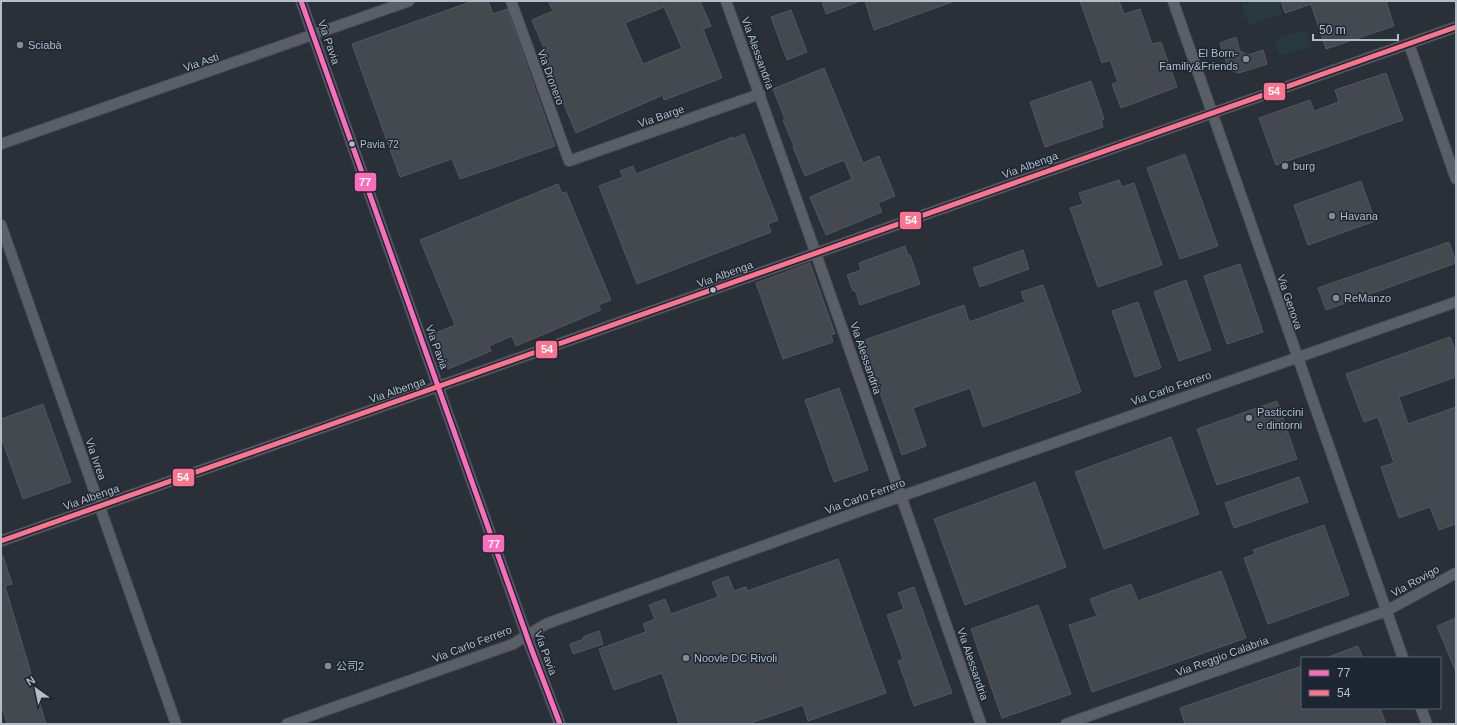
<svg xmlns="http://www.w3.org/2000/svg" width="1457" height="725" viewBox="0 0 1457 725" font-family="Arial,'Noto Sans SC',sans-serif">
	<rect width="100%" height="100%" fill="#2a3038"/>
	<!-- green -->
	<path fill="#273a3e" d="M 1253,1 L 1278,1 L 1282,14 L 1249,25 L 1242,5 Z
		M 1306,29 L 1312,46 L 1280,56 L 1274,40 Z"/>
	<!-- building -->
	<path fill="#444950" stroke="#52575f" fill-rule="evenodd" d="M 473,1 L 488,1 L 493,14 L 507,9 L 555,146 L 460,179 L 452,159 L 400,177 L 352,44 Z
		M 548,1 L 700,1 L 711,26 L 703,29 L 722,78 L 664,100 L 663,95 L 576,133 L 542,52 L 545,51 L 532,20 L 553,11 ZM 664,7 L 682,48 L 643,64 L 625,23 Z
		M 822,1 L 858,1 L 858,2 L 826,14 Z
		M 865,1 L 952,1 L 952,2 L 874,30 Z
		M 1080,1 L 1119,1 L 1124,14 L 1140,9 L 1152,44 L 1161,42 L 1177,87 L 1121,108 L 1112,84 L 1118,82 L 1110,60 L 1102,63 Z
		M 1281,1 L 1386,1 L 1394,26 L 1326,49 L 1311,4 L 1285,13 Z
		M 791,10 L 807,52 L 787,60 L 771,17 Z
		M 1236,37 L 1240,51 L 1248,55 L 1263,50 L 1267,64 L 1239,73 L 1229,70 L 1220,43 Z
		M 824,68 L 863,163 L 879,156 L 895,196 L 878,203 L 882,212 L 826,235 L 810,197 L 852,179 L 844,160 L 805,176 L 793,147 L 794,146 L 783,120 L 785,119 L 773,89 Z
		M 1386,73 L 1403,120 L 1276,165 L 1259,118 L 1310,100 L 1314,111 L 1339,102 L 1335,90 Z
		M 1091,81 L 1104,119 L 1101,120 L 1103,127 L 1045,147 L 1030,102 Z
		M 744,134 L 778,220 L 768,224 L 771,232 L 637,284 L 599,186 L 623,177 L 620,171 L 633,166 L 636,174 L 733,137 L 733,139 Z
		M 1185,154 L 1218,246 L 1180,259 L 1147,168 Z
		M 1119,180 L 1122,187 L 1134,183 L 1162,265 L 1098,287 L 1070,208 L 1083,204 L 1079,193 Z
		M 1361,181 L 1375,221 L 1308,245 L 1294,205 Z
		M 558,184 L 562,193 L 566,192 L 611,300 L 598,305 L 601,310 L 516,346 L 512,336 L 489,346 L 491,351 L 448,369 L 433,334 L 455,325 L 420,240 Z
		M 1449,242 L 1456,263 L 1326,310 L 1318,288 Z
		M 905,246 L 908,255 L 910,255 L 920,284 L 860,305 L 855,290 L 853,291 L 847,275 L 861,270 L 859,263 Z
		M 1023,250 L 1029,269 L 980,287 L 973,268 Z
		M 810,263 L 835,334 L 831,335 L 833,342 L 783,359 L 756,283 Z
		M 1240,264 L 1263,332 L 1227,344 L 1204,276 Z
		M 1186,280 L 1211,350 L 1179,361 L 1154,292 Z
		M 1043,285 L 1081,392 L 983,427 L 970,388 L 913,408 L 926,446 L 902,455 L 862,341 L 964,305 L 969,322 L 1025,302 L 1021,292 Z
		M 1138,302 L 1161,368 L 1135,377 L 1112,311 Z
		M 1450,337 L 1456,353 L 1456,377 L 1399,397 L 1408,424 L 1456,407 L 1456,524 L 1439,530 L 1430,507 L 1399,518 L 1381,467 L 1394,463 L 1378,417 L 1364,422 L 1346,374 Z
		M 839,388 L 868,470 L 834,482 L 805,400 Z
		M 1277,401 L 1297,459 L 1217,485 L 1197,429 Z
		M 43,404 L 71,482 L 23,499 L 1,437 L 1,419 Z
		M 1171,437 L 1199,514 L 1104,549 L 1075,472 Z
		M 1299,477 L 1308,502 L 1234,528 L 1225,503 Z
		M 1035,482 L 1066,567 L 965,605 L 934,519 Z
		M 1324,525 L 1349,595 L 1268,624 L 1244,558 L 1255,554 L 1253,550 Z
		M 1,556 L 3,556 L 12,584 L 5,586 L 46,724 L 7,724 L 1,703 Z
		M 838,559 L 886,693 L 808,721 L 803,705 L 748,724 L 679,724 L 662,673 L 614,690 L 599,649 L 646,632 L 643,624 L 655,619 L 649,605 L 665,599 L 671,614 L 718,597 L 712,582 L 728,576 L 734,591 L 746,587 L 747,591 Z
		M 1221,571 L 1246,638 L 1092,692 L 1069,625 L 1097,616 L 1090,599 L 1131,584 L 1138,601 Z
		M 914,587 L 952,693 L 914,706 L 898,661 L 903,659 L 887,615 L 904,609 L 898,593 Z
		M 1038,605 L 1071,694 L 1002,718 L 971,629 Z
		M 1456,618 L 1456,672 L 1437,626 Z
		M 599,631 L 603,644 L 573,654 L 570,644 L 584,639 L 583,637 Z
		M 1358,646 L 1363,658 L 1328,658 L 1328,657 Z
		M 1302,666 L 1302,708 L 1380,708 L 1386,724 L 1185,724 L 1180,708 Z"/>
	<g fill="none" stroke-linecap="round" stroke-linejoin="round">
		<defs>
			<path id="minor" d="M 301,1 L 531,648 L 560,724
				M 511,1 L 569,161 L 760,94
				M 726,1 L 816,254 L 981,724
				M 1173,1 L 1403,658
				M 1409,44 L 1456,179
				M 1,144 L 409,1
				M 1,225 L 176,724
				M 1,541 C 487,372 971,198 1456,27
				M 1421,708 L 1427,724
				M 287,724 L 513,644 L 546,624 L 902,496 L 1456,302
				M 1066,724 L 1386,611 L 1456,573"/>
		</defs>
		<!-- minor casing -->
		<use href="#minor" stroke="#484c53" stroke-width="12"/>
		<!-- minor -->
		<use href="#minor" stroke="#5a5e66" stroke-width="10"/>
		<defs>
			<path id="bus-1" d="M 301,1 L 531,648 L 560,724"/>
			<path id="bus-2" d="M 1,541 C 487,372 971,198 1456,27"/>
		</defs>
		<!-- bus-1 casing -->
		<use href="#bus-1" stroke="#1d2633" stroke-width="8"/>
		<!-- bus-2 casing -->
		<use href="#bus-2" stroke="#1d2633" stroke-width="8"/>
		<!-- bus-1 -->
		<use href="#bus-1" stroke="#fb6dba" stroke-width="5"/>
		<!-- bus-2 -->
		<use href="#bus-2" stroke="#fc738d" stroke-width="5"/>
	</g>
	<!-- markers -->
	<g fill="#848b96" stroke="#1d2633" stroke-width="1.5">
		<circle cx="20" cy="45" r="4"/>
		<circle cx="1246" cy="59" r="4"/>
		<circle cx="1285" cy="166" r="4"/>
		<circle cx="1332" cy="216" r="4"/>
		<circle cx="1336" cy="298" r="4"/>
		<circle cx="1249" cy="418" r="4"/>
		<circle cx="686" cy="658" r="4"/>
		<circle cx="328" cy="666" r="4"/>
	</g>
	<g fill="#b4bcc9" stroke="#1d2633" stroke-width="1.5">
		<circle cx="352" cy="144" r="3.5"/>
		<circle cx="713" cy="290" r="3.5"/>
	</g>
	<g text-anchor="middle" stroke-width="3" stroke-linejoin="round" paint-order="stroke">
		<!-- bus labels -->
		<g font-size="10" fill="#b4bcc9" stroke="#1d2633" text-anchor="start">
			<text x="360" y="148">Pavia 72</text>
		</g>
		<!-- street labels -->
		<g font-size="11" fill="#b4bcc9" stroke="#1d2633">
			<text transform="translate(329 42) rotate(71)" y="4">Via Pavia</text>
			<text transform="translate(758 53) rotate(70)" y="4">Via Alessandria</text>
			<text transform="translate(201 62) rotate(-19)" y="4">Via Asti</text>
			<text transform="translate(551 77) rotate(70)" y="4">Via Dronero</text>
			<text transform="translate(661 116) rotate(-19)" y="4">Via Barge</text>
			<text transform="translate(1030 165) rotate(-20)" y="4">Via Albenga</text>
			<text transform="translate(725 274) rotate(-20)" y="4">Via Albenga</text>
			<text transform="translate(1290 302) rotate(71)" y="4">Via Genova</text>
			<text transform="translate(437 347) rotate(70)" y="4">Via Pavia</text>
			<text transform="translate(866 358) rotate(71)" y="4">Via Alessandria</text>
			<text transform="translate(1171 388) rotate(-19)" y="4">Via Carlo Ferrero</text>
			<text transform="translate(397 390) rotate(-19)" y="4">Via Albenga</text>
			<text transform="translate(96 459) rotate(71)" y="4">Via Ivrea</text>
			<text transform="translate(865 496) rotate(-20)" y="4">Via Carlo Ferrero</text>
			<text transform="translate(91 497) rotate(-19)" y="4">Via Albenga</text>
			<text transform="translate(1415 581) rotate(-29)" y="4">Via Rovigo</text>
			<text transform="translate(472 644) rotate(-21)" y="4">Via Carlo Ferrero</text>
			<text transform="translate(546 653) rotate(70)" y="4">Via Pavia</text>
			<text transform="translate(1222 656) rotate(-20)" y="4">Via Reggio Calabria</text>
			<text transform="translate(973 664) rotate(71)" y="4">Via Alessandria</text>
		</g>
		<!-- poi labels -->
		<g font-size="11" fill="#b4bcc9" stroke="#1d2633" text-anchor="start">
			<text x="28" y="49">Sciabà</text>
			<text x="1238" y="57" text-anchor="end">El Born-<tspan x="1238" dy="13">Familiy&amp;Friends</tspan></text>
			<text x="1293" y="170">burg</text>
			<text x="1340" y="220">Havana</text>
			<text x="1344" y="302">ReManzo</text>
			<text x="1257" y="416">Pasticcini<tspan x="1257" dy="13">e dintorni</tspan></text>
			<text x="694" y="662">Noovle DC Rivoli</text>
			<text x="336" y="670">公司2</text>
		</g>
	</g>
	<g stroke="#1d2633" stroke-width="1.5">
		<rect x="1263" y="82" width="23" height="19" rx="4" fill="#fc738d"/>
		<rect x="354" y="172" width="23" height="20" rx="4" fill="#fb6dba"/>
		<rect x="899" y="211" width="23" height="19" rx="4" fill="#fc738d"/>
		<rect x="535" y="340" width="23" height="19" rx="4" fill="#fc738d"/>
		<rect x="172" y="468" width="23" height="19" rx="4" fill="#fc738d"/>
		<rect x="482" y="534" width="23" height="19" rx="4" fill="#fb6dba"/>
	</g>
	<g font-size="11" text-anchor="middle" font-weight="bold" fill="#fff">
		<text x="1274" y="95">54</text>
		<text x="365" y="186">77</text>
		<text x="911" y="224">54</text>
		<text x="547" y="353">54</text>
		<text x="183" y="481">54</text>
		<text x="494" y="548">77</text>
	</g>
	<!-- border -->
	<rect width="1457" height="725" fill="none" stroke="#b4bcc9" stroke-width="4"/>
	<!-- legend -->
	<rect x="1301" y="657" width="140" height="52" fill="#1d2633" stroke="#59626f"/>
	<rect x="1309" y="670" width="20" height="6" fill="#fb6dba" stroke="#59626f"/>
	<text x="1337" y="677" font-size="12" fill="#b4bcc9">77</text>
	<rect x="1309" y="690" width="20" height="6" fill="#fc738d" stroke="#59626f"/>
	<text x="1337" y="697" font-size="12" fill="#b4bcc9">54</text>
	<!-- north arrow -->
	<g transform="translate(36 689) rotate(327)" stroke="#1d2633" stroke-width="3" paint-order="stroke">
	<path d="M0-3L7 15L0 10L-7 15Z" fill="#b4bcc9"/>
	<text y="-6" font-size="11" font-weight="bold" text-anchor="middle" fill="#b4bcc9">N</text>
	</g>
	<!-- scale -->
	<path d="M1313 34v6h85v-6" fill="none" stroke="#b4bcc9" stroke-width="2"/>
	<text x="1319" y="34" font-size="12" fill="#b4bcc9" stroke="#1d2633" stroke-width="3" paint-order="stroke">50 m</text>
</svg>
